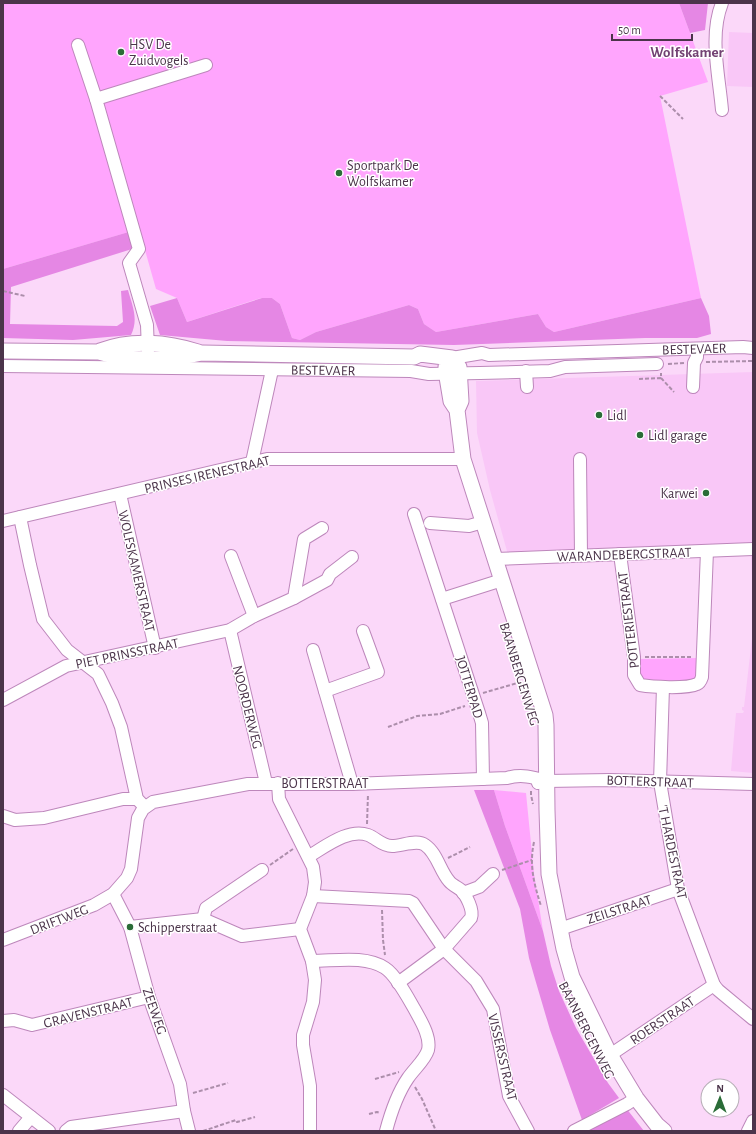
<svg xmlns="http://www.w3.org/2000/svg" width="756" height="1134" viewBox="0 0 756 1134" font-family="'Alegreya Sans',sans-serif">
	<rect width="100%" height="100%" fill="#fbd8f9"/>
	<!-- built -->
	<path fill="#f9c7f7" d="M 729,32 L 753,33 L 753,87 L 727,86 Z
		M 753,372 L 753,602 L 751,554 L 510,562 L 490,490 L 477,433 L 476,381 Z
		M 753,630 L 753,773 L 731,771 L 736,713 L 743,713 L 744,711 L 742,710 L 742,707 L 744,707 Z"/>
	<!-- green -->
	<path fill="#ffa5fd" d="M 3,3 L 679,3 L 708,82 L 660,96 L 701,298 L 554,332 L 546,327 L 538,314 L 436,332 L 424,324 L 418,309 L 409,305 L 316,332 L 300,340 L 292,338 L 280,304 L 272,298 L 261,298 L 187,322 L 177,298 L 156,289 L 139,229 L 3,269 Z
		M 699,658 L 699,676 L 691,684 L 640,681 L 638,659 Z
		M 494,790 L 526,793 L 534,874 L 543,931 L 505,826 Z"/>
	<!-- forest -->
	<path fill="#e587e4" d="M 679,3 L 708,3 L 705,30 L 690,33 Z
		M 132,231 L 132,249 L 11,287 L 10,324 L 117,326 L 123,322 L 121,291 L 128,290 C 132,305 139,319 131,335 L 73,340 L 3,338 L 3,269 Z
		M 177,298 L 187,322 L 262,298 L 272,298 L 280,304 L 292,338 L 300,340 L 316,332 L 409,305 L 418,309 L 424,324 L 436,332 L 538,314 L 546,327 L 554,332 L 701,298 L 709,316 L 711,334 L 697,338 L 645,338 L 454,345 L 227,341 L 160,335 L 150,306 Z
		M 474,790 L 494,790 L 505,826 L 543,931 L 551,966 L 559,991 L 576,1028 L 608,1083 L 619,1098 L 582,1120 L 550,1030 L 535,979 L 529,958 L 520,909 Z
		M 626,1108 L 644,1131 L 583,1131 Z"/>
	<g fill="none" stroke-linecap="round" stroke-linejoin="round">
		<defs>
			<g id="minor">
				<path d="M 722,3 C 709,36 719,75 722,110"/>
				<path d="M 78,45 L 96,99"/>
				<path d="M 148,351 L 147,325 L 129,263 L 139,249 L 96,99 L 206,65"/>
				<path id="s1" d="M 452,358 L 482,353 L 489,355 L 743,347 L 753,348"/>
				<path id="s2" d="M 3,366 L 411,371 L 429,374 L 480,373 L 550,371 L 565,367 L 657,364"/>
				<path d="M 526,371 L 527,387"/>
				<path d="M 693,387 L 694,363 L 697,357 L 697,349"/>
				<path d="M 580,459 L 581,555"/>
				<path d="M 252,462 L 272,370"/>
				<path d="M 120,494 L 155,648"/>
				<path d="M 414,514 L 479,713 L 482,723 L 483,779"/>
				<path d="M 20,517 L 30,565 L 43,619 L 67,650 L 98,674 L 112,703 L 121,727 L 137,799 L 145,807"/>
				<path d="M 3,521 L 267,459 L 463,459"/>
				<path d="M 430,523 L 469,526 L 483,522"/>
				<path d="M 620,554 L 634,657 L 634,675 L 640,685 C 652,687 687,689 697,684 C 700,683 701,680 702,677 L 707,551"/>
				<path d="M 231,556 L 254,616"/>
				<path d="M 495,559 L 753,549"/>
				<path d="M 294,598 L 327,580 L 330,574 L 352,557"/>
				<path d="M 442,599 L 502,580"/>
				<path d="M 230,630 L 266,783"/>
				<path d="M 313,650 L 352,784"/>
				<path d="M 663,687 L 660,782 L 678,889 L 714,985 L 718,990 L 753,1019"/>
				<path d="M 325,691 L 378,672 L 363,631"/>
				<path d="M 3,700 L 66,666 L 230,630 L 254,616 L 294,598 L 304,539 L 322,528"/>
				<path d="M 278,783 L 279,799 L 313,867 L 315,882 L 313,896 L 300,929 L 312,961 L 315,980 L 313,1002 L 303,1035 L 303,1045 L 310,1086 L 310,1131"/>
				<path d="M 538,783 L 546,781 L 610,780 L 753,784"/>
				<path d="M 3,816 L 15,820 L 44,818 L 123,799 L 137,799"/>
				<path d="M 309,856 C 325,847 348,828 368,835 C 376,838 382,846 392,846 C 402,846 417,839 425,845 C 437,853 440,871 449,881 C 452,885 457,887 461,890 C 466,895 474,910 471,918 L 444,949 L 398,983"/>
				<path d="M 463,893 L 479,887 L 493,874"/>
				<path d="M 113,894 L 130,927 L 149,997 L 180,1084 L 184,1111 L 189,1131"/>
				<path d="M 313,896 L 409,901 L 413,903 L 444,949 L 476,981 L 493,1009 L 509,1096 L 528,1131"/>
				<path d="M 203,919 L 206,908 L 262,870"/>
				<path d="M 130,927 L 203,919 L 242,936 L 300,929"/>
				<path d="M 560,929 L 678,889"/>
				<path d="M 3,940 L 94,905 L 113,894 L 127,878 L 131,869 L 138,818 L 143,809 L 153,802 L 248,784 L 352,784 L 507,778 C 521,774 533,777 546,781"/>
				<path d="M 312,961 C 335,961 365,955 385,968 C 396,975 408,998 415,1010 C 421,1021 431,1037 428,1050 C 425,1060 414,1069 408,1078 C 397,1094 391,1112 386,1131"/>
				<path d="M 3,1021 L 14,1020 L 32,1025 L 149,997"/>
				<path d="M 610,1055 L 714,985"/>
				<path d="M 3,1095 L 49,1131"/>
				<path d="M 19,1131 L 31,1117"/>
				<path d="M 66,1131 L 71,1127 L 184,1111"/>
				<path d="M 574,1131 L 627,1104 L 636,1098"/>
				<path d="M 748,1131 L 753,1121"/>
			</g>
			<path id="major" d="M 3,351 L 99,352 C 132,362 170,360 202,353 L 414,357 L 420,354 L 452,358
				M 100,351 C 131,339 167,342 198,352
				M 452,358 L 459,367 L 461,401 L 457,410 L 463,459 L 545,715 L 546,725 L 547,810 L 549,874 L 564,949 L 572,977 L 610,1055 L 636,1098 L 657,1125 L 664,1131
				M 452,358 L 446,367 L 446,371 L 451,401 L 457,410"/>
		</defs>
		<!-- minor casing -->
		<use href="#minor" stroke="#bd87bb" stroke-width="14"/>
		<!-- major casing -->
		<use href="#major" stroke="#bd87bb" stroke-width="17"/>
		<!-- path -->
		<path stroke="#ac8eab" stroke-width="2" stroke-dasharray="4 2" stroke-linecap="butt" d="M 660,96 L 683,119
			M 3,291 L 25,296
			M 706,362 L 753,361
			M 668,364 L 684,363
			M 661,378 L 674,392
			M 639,379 L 661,378 L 661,373
			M 645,657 L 693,657
			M 483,693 L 521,682
			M 388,727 L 417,716 L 440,714 L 465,706
			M 531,791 L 531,795 L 533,804
			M 367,824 L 368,794
			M 534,842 C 529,865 534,884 541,906
			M 448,858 L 470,847
			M 270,865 L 293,849
			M 502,870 L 532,860
			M 382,910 L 383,940 L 385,955
			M 375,1079 L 399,1072
			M 415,1087 L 422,1099 L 436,1131
			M 193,1093 L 228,1083
			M 369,1114 L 377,1112 L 380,1113
			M 203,1131 L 236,1120 L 237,1122 L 255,1117"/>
		<!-- minor -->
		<use href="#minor" stroke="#fff" stroke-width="12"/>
		<!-- major -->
		<use href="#major" stroke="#fff" stroke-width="15"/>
	</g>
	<!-- markers -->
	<g fill="#2a6c37" stroke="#fff" stroke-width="1.5">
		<circle cx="121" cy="52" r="4"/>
		<circle cx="339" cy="173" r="4"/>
		<circle cx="599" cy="415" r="4"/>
		<circle cx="640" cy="435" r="4"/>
		<circle cx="706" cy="493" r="4"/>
		<circle cx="130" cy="927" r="4"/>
	</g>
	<g text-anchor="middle" stroke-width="3" stroke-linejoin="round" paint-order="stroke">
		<!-- poi labels -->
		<g font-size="14" fill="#4b344a" stroke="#fff" text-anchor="start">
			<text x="129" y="49">HSV De<tspan x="129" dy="16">Zuidvogels</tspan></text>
			<text x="347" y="170">Sportpark De<tspan x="347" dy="16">Wolfskamer</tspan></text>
			<text x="607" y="420">Lidl</text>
			<text x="648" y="440">Lidl garage</text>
			<text x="698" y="498" text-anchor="end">Karwei</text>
			<text x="138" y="932">Schipperstraat</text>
		</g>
		<!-- street labels -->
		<g font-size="14" fill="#4b344a" stroke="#fff">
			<text dy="5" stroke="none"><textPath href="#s1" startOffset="243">BESTEVAER</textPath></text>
			<text dy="5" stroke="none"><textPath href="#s2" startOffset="320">BESTEVAER</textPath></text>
			<text transform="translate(207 474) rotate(-13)" y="5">PRINSES IRENESTRAAT</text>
			<text transform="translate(624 554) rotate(-2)" y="5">WARANDEBERGSTRAAT</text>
			<text transform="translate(137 571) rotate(77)" y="5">WOLFSKAMERSTRAAT</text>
			<text transform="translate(628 620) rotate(-97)" y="5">POTTERIESTRAAT</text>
			<text transform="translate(127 653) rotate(-12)" y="5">PIET PRINSSTRAAT</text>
			<text transform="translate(520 674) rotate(73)" y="5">BAANBERGENWEG</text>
			<text transform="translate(470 687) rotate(73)" y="5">JOTTERPAD</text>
			<text transform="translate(248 707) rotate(76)" y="5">NOORDERWEG</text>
			<text transform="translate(650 781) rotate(2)" y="5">BOTTERSTRAAT</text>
			<text x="325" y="788">BOTTERSTRAAT</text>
			<text transform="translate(673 852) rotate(78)" y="5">'T HARDESTRAAT</text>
			<text transform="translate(619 909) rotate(-18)" y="5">ZEILSTRAAT</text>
			<text transform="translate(59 919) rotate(-21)" y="5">DRIFTWEG</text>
			<text transform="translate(155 1011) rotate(71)" y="5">ZEEWEG</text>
			<text transform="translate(88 1012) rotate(-14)" y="5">GRAVENSTRAAT</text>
			<text transform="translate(662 1020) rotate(-34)" y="5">ROERSTRAAT</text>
			<text transform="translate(587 1030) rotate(63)" y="5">BAANBERGENWEG</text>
			<text transform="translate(503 1057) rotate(77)" y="5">VISSERSSTRAAT</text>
		</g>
		<!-- neighbourhood labels -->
		<g font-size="15" font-weight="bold" fill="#734273" stroke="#fff">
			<text x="687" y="57">Wolfskamer</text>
		</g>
	</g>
	<!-- border -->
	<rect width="756" height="1134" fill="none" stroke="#4b344a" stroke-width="8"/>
	<!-- north arrow -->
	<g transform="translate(720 1098) rotate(1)"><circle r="19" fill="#ffffff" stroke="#b7aeb7"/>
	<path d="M0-3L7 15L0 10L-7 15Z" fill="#2a6c37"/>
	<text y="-6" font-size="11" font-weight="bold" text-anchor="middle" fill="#4b344a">N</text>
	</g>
	<!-- scale -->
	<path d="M612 34v6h80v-6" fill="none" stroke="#4b344a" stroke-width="2"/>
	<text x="618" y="34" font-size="12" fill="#4b344a" stroke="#ffffff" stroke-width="3" paint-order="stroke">50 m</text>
</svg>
